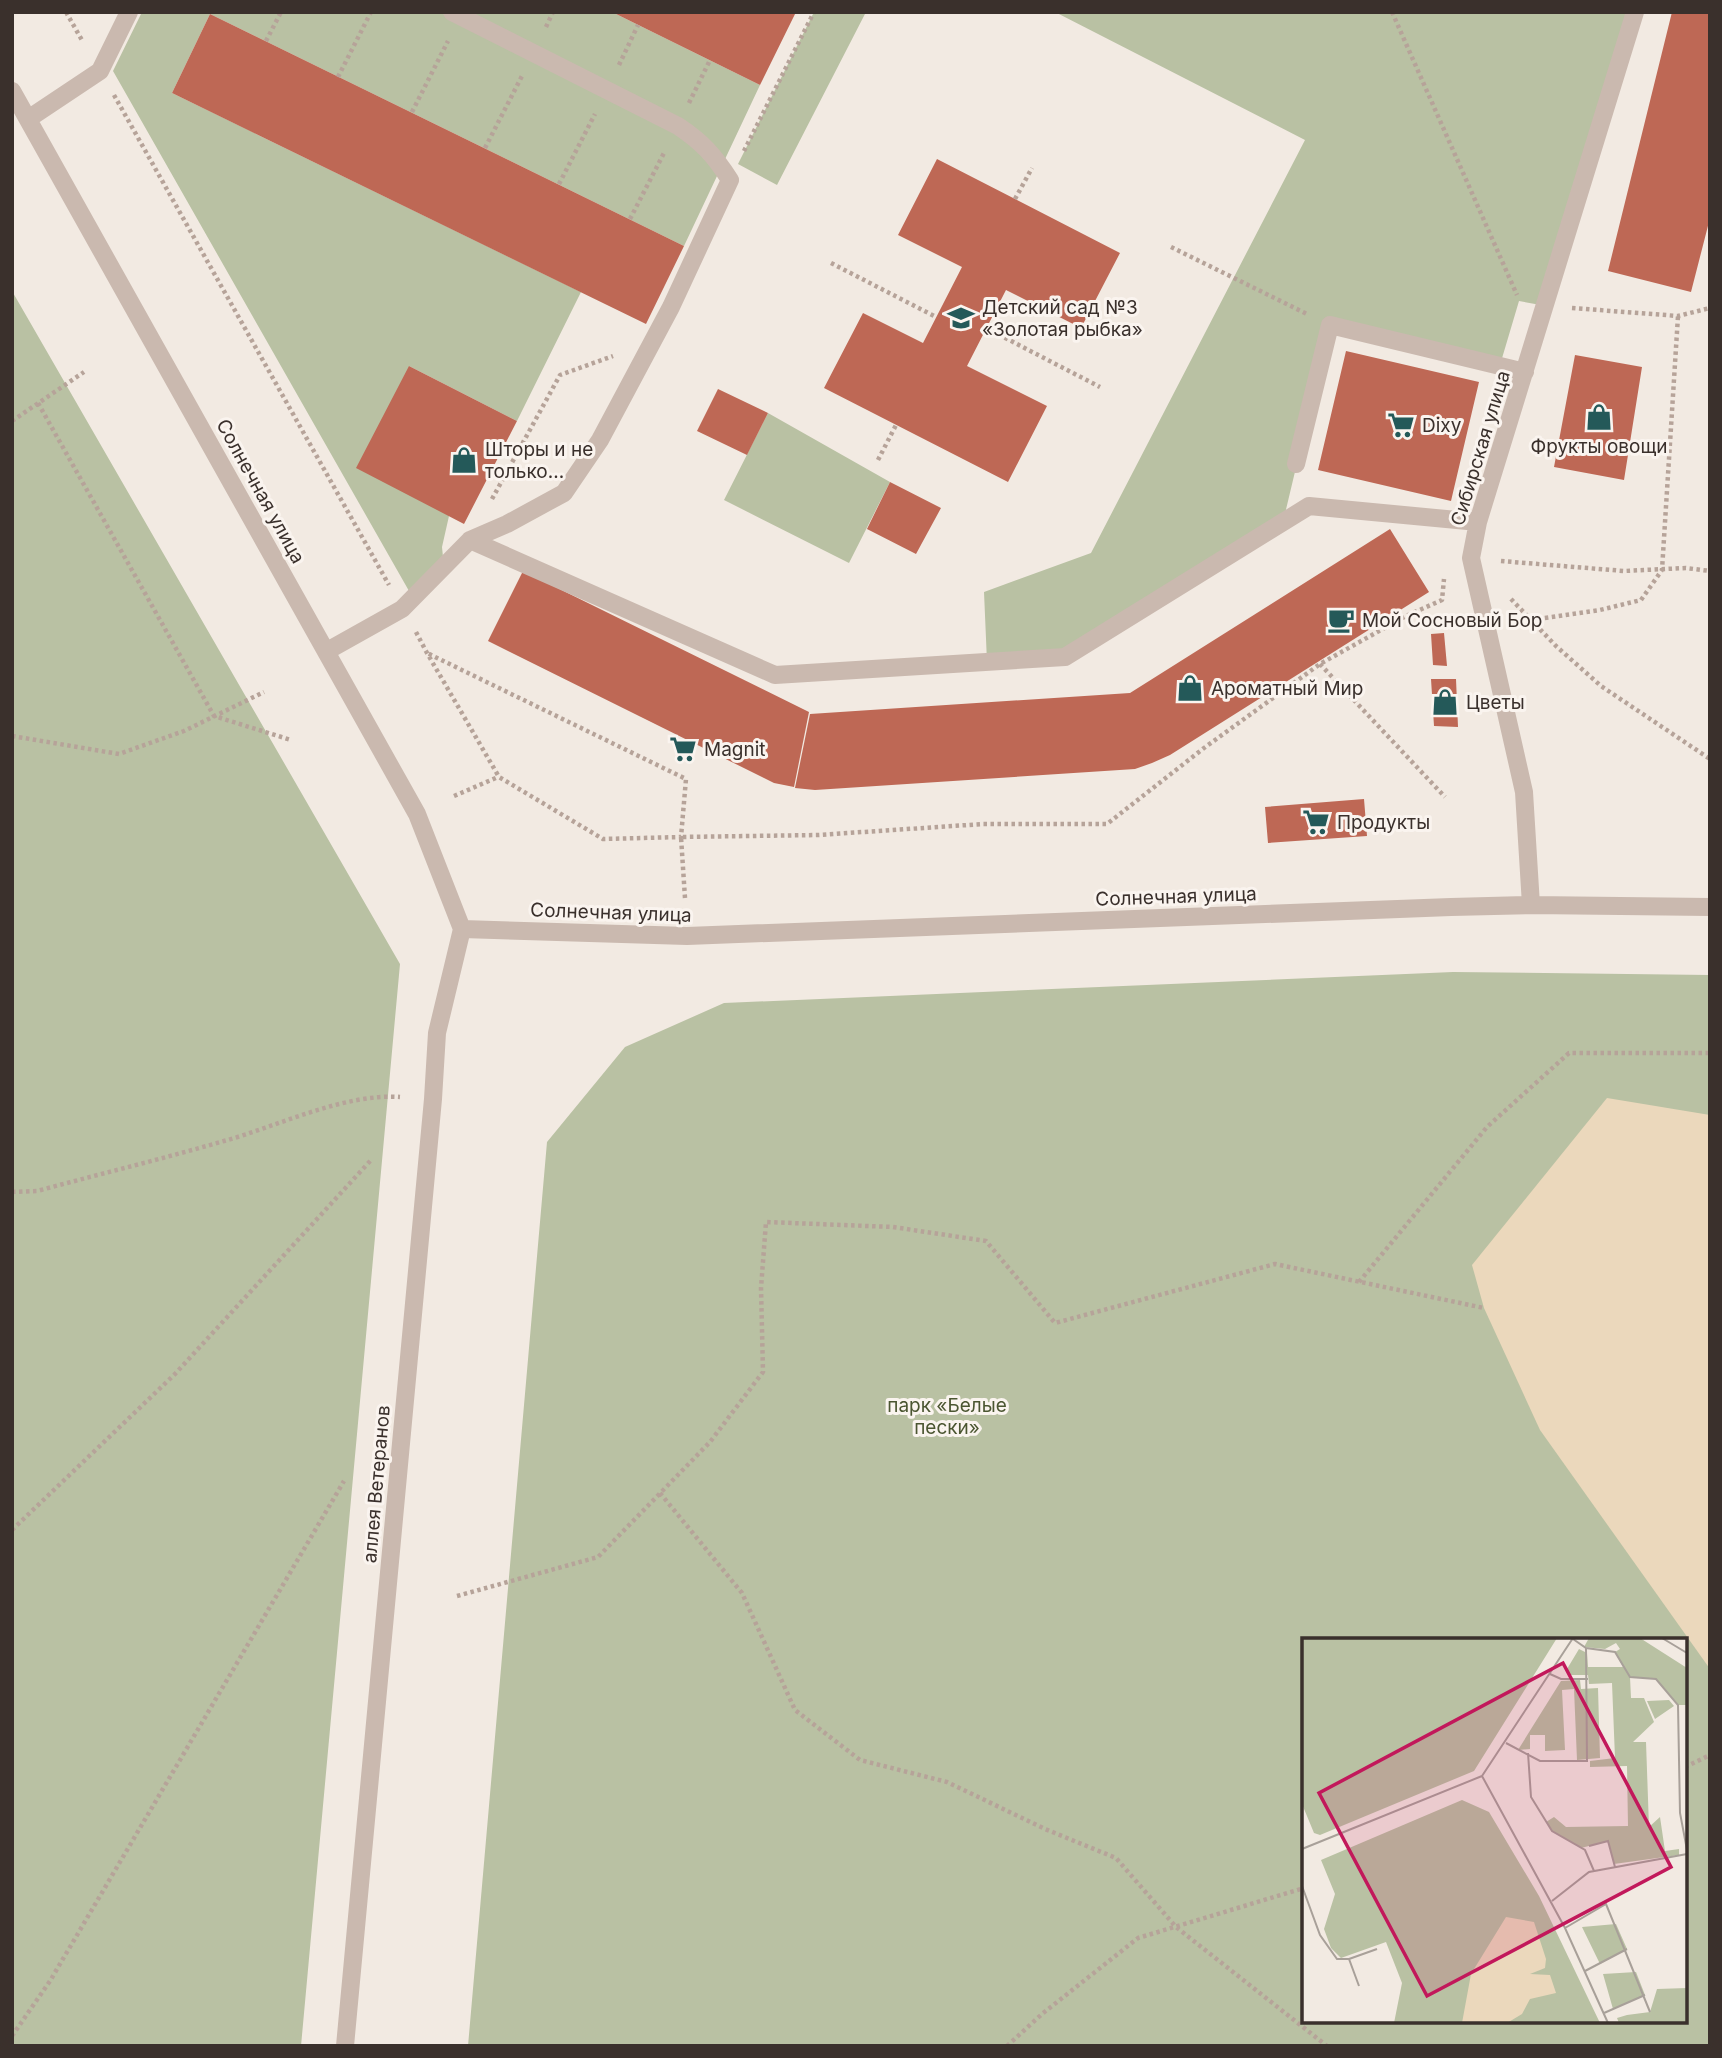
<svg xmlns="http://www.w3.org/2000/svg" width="1722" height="2058" viewBox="0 0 1722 2058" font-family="Inter,sans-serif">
	<rect width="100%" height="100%" fill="#f2eae2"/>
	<!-- green -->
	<path fill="#b9c1a3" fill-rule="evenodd" d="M 142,12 L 612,12 L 760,85 L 684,246 L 210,14 L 172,93 L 581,292 L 517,421 L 409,366 L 449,516 L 442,547 L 444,567 L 413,598 L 113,71 Z
		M 814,12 L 866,12 L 777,185 L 738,164 Z
		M 1055,12 L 1635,12 L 1546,306 L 1519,301 L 1500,365 L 1330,325 L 1283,522 L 1065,657 L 987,662 L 984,592 L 1091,553 L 1305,140 Z
		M 12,291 L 400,964 L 301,2046 L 12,2046 Z
		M 768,413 L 890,482 L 849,563 L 724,500 Z
		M 1453,972 L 1710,975 L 1710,2046 L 468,2046 L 547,1142 L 625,1047 L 724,1003 ZM 1304,1640 L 1685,1640 L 1685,2021 L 1304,2021 Z"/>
	<!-- sand -->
	<path fill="#ebd8bc" d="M 1607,1098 L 1710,1115 L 1710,1669 L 1540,1430 L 1484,1308 L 1472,1265 Z"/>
	<!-- building -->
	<path fill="#be6855" d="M 612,12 L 796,12 L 760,85 Z
		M 1672,12 L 1710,12 L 1710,218 L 1691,292 L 1608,271 Z
		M 210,14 L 684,246 L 646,324 L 172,93 Z
		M 937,159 L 1120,253 L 1081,328 L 1006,290 L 967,366 L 1047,406 L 1008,482 L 824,388 L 863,313 L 923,343 L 962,267 L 898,235 Z
		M 1346,351 L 1479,382 L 1451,501 L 1318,470 Z
		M 1575,355 L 1642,367 L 1624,480 L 1554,467 Z
		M 409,366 L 517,421 L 464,524 L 356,468 Z
		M 718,389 L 768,413 L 747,455 L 697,431 Z
		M 890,482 L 941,508 L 916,554 L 867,529 Z
		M 1390,529 L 1429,592 L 1170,755 L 1152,763 L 1135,769 L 815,790 L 795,788 L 810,714 L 1130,693 Z
		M 523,571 L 809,712 L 794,787 L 774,783 L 488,641 Z
		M 1444,633 L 1447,666 L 1433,665 L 1431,634 Z
		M 1431,679 L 1456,679 L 1458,727 L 1434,726 Z
		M 1364,799 L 1367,836 L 1268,843 L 1265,807 Z"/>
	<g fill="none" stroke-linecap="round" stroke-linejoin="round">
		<!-- path -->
		<path stroke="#b6a399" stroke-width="4.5" stroke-dasharray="3.5 3.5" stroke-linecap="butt" d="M 66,12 L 83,42
			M 1392,12 L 1517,295
			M 546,27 L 553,12
			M 266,41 L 281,12
			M 619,65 L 638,25
			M 338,77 L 371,12
			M 114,95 L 389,585
			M 689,103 L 710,60
			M 412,112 L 448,41
			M 485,148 L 522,76
			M 744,151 L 814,12
			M 559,184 L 595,114
			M 1015,199 L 1032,168
			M 630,219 L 665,151
			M 1171,247 L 1307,314
			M 831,263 L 936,317
			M 1572,308 L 1678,316 L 1710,308
			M 986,328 L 1100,387
			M 38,403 L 214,716 L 291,740
			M 12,421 L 84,372
			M 878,460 L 896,425
			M 492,499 L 560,375 L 613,356
			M 1501,561 L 1624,571 L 1686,568 L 1710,571
			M 1511,599 L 1556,646 L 1601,686 L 1710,759
			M 1531,620 L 1600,610 L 1641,600 L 1662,570 L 1678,316
			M 416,632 L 427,653 L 499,777 L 603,839 L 681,837 L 686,779 L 427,653
			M 1320,664 L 1445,797
			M 12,736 L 119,754 L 184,731 L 264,692
			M 454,796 L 498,777
			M 685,898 L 681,837 L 818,835 L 983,824 L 1107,824 L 1204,748 L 1320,664 L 1406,616 L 1442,600 L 1444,579
			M 12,1192 L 37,1191 C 100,1174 162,1159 224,1141 C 278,1126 345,1093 400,1097
			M 1359,1282 L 1487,1127 L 1569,1053 L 1710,1053
			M 660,1493 L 742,1593 L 795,1710 L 860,1760 L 947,1782 L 1045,1829 L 1116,1858 L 1176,1927 L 1327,2046
			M 12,1530 L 175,1374 L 372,1159
			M 457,1596 L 598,1557 L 710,1442 L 763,1372 L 761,1288 L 766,1222 L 893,1227 L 986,1241 L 1055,1323 L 1275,1264 L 1484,1308
			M 1685,1767 L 1710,1755
			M 12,2036 L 50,1981 L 344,1481
			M 1007,2046 L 1042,2014 L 1138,1938 L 1304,1888"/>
		<!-- minor -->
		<path stroke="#cab9af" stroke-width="18" d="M 12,91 L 417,814 L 462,929
			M 28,119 L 100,71 L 129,12
			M 1296,464 L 1330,325 L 1525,372
			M 470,540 L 775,675 L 1065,657 L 1309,506 L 1478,522
			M 327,651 L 402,609 L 470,540 L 507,524 L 564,493 L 600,440 L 671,307 L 730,180 C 714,155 702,142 678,126 L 452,12
			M 1531,905 L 1524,792 L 1471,558 L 1478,522 L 1635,12
			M 462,929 L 687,936 L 1451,907 L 1531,905 L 1710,907
			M 345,2046 L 433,1099 L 437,1033 L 462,929"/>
	</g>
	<!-- icons -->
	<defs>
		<symbol id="school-bare" viewBox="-9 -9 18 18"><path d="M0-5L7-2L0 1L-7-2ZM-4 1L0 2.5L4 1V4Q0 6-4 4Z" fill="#245959" stroke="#faf4ef" stroke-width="2.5" paint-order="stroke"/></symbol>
		<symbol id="shop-bare" viewBox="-9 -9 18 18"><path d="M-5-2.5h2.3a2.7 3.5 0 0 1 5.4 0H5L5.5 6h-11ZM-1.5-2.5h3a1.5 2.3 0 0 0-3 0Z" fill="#245959" stroke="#faf4ef" stroke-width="2.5" paint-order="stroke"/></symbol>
		<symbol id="supermarket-bare" viewBox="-9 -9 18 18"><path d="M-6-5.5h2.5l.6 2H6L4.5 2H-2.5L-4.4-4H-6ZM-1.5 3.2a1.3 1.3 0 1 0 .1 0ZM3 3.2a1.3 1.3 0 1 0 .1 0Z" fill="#245959" stroke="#faf4ef" stroke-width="2.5" paint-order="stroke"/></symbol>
		<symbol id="cafe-bare" viewBox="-9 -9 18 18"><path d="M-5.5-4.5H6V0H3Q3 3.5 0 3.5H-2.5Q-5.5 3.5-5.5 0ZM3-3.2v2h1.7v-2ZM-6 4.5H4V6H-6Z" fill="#245959" stroke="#faf4ef" stroke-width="2.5" paint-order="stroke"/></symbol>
	</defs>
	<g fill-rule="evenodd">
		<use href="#school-bare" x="942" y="299" width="38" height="38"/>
		<use href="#shop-bare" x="1580" y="398" width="38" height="38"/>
		<use href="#supermarket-bare" x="1382" y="406" width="38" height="38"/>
		<use href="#shop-bare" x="445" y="441" width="38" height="38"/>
		<use href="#cafe-bare" x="1322" y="601" width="38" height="38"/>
		<use href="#shop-bare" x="1171" y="669" width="38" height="38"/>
		<use href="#shop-bare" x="1426" y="683" width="38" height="38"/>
		<use href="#supermarket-bare" x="664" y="730" width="38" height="38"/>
		<use href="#supermarket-bare" x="1297" y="803" width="38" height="38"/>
	</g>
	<g text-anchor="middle" stroke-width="6" stroke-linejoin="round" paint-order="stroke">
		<!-- poi labels -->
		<g font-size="19" fill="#3a302c" stroke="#faf4ef" text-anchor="start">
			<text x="982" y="314">Детский сад №3<tspan x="982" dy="22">«Золотая рыбка»</tspan></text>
			<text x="1422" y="432">Dixy</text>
			<text x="1599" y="453" text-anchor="middle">Фрукты овощи</text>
			<text x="485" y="456">Шторы и не<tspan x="485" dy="22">только...</tspan></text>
			<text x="1362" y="627">Мой Сосновый Бор</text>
			<text x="1211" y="695">Ароматный Мир</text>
			<text x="1466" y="709">Цветы</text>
			<text x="704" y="756">Magnit</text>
			<text x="1337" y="829">Продукты</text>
		</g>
		<!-- street labels -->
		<g font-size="19" fill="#3a302c" stroke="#faf4ef">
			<text transform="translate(1480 448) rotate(-73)" y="7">Сибирская улица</text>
			<text transform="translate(261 491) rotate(61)" y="7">Солнечная улица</text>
			<text transform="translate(1176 896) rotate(-2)" y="7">Солнечная улица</text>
			<text transform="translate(611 912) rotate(2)" y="7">Солнечная улица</text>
			<text transform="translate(376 1484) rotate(-85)" y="7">аллея Ветеранов</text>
		</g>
		<!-- park labels -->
		<g font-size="19" fill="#4b5631" stroke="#faf4ef">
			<text x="947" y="1412">парк «Белые<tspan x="947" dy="22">пески»</tspan></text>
		</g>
	</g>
	<!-- overview -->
	<g transform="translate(1302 1638)">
		<rect width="385" height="385" fill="#f2eae2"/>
		<path d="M 0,0 L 255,0 L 172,133 L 18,197 L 12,195 L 0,166 ZM 287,0 L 338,0 L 385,30 L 385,67 L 376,67 L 354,41 L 328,39 L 329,60 L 342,60 L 352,84 L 331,104 L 344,104 L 347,189 L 358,179 L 363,213 L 377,211 L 377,217 L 312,226 L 306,203 L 279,210 L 250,193 L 244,184 L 252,179 L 264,189 L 326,188 L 325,128 L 288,129 L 288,123 L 313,120 L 310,45 L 287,46 L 286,37 L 267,37 L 265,31 L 277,11 L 285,15 L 286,29 L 321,29 L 313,14 L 318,11 L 314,5 L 303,11 L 282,9 ZM 278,42 L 279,51 L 296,50 L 298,120 L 275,122 L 272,51 L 260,52 L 263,112 L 243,113 L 243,97 L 228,97 L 228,111 L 216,112 L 259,43 ZM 367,62 L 372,68 L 353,81 L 345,63 ZM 160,162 L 187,174 L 237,258 L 298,385 L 92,385 L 100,345 L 84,304 L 39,320 L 29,310 L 22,291 L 33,256 L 19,222 ZM 314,286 L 325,311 L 298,326 L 280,289 ZM 334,334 L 343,357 L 311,371 L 301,336 ZM 385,350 L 385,385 L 317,385 L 315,380 L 325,377 L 348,374 L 355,351 Z" fill="#b9c1a3"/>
		<path d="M 204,279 L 232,284 L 244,321 L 243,330 L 228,336 L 248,337 L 254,355 L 228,361 L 220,376 L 205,385 L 160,385 L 169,336 Z" fill="#ebd8bc"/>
		<path fill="none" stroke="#a8a099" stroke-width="2" d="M 360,0 L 385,15M 271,1 L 284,10 L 313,14 L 328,39 L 354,41 L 376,67 L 378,175 L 385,212M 248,36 L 259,41 L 286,41M 204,105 L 238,123 L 285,123 L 284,10M 226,115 L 229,159 L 250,193 L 283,212 L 292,233M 180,138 L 263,290 L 306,385M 180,138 L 271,0M 287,208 L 306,203 L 313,229M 0,211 L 180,138M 0,248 L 18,297 L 35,321 L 47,321 L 57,348M 250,263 L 287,234 L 385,216M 263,290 L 304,266 L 348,374M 47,321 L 75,311M 283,333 L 325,311M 302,375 L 343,357"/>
		<path fill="#c2185b" fill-opacity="0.15" stroke="#c2185b" stroke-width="3.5" d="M 261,25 L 369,229 L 125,358 L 17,155 Z"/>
		<rect width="385" height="385" fill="none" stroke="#3a302c" stroke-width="3.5"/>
	</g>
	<!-- border -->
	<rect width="1722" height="2058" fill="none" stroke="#3a302c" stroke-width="28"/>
</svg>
